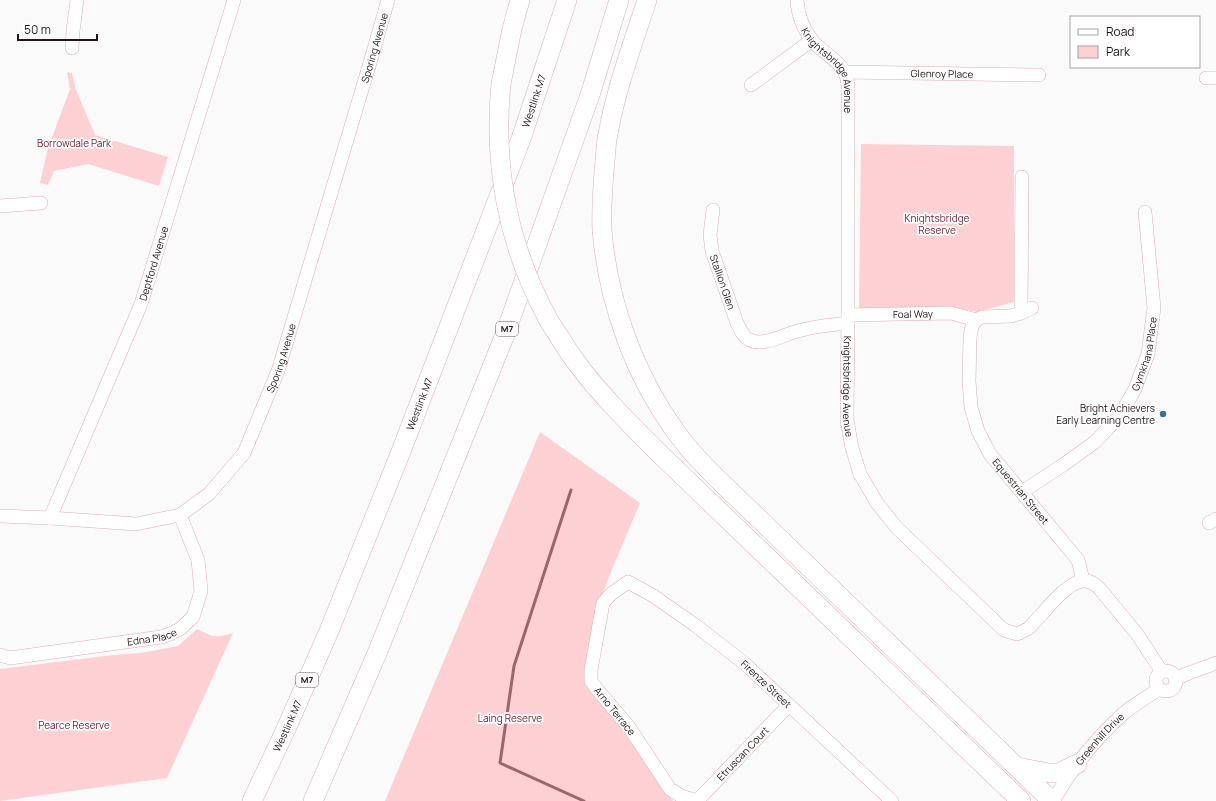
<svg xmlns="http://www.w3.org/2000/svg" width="1216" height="801" viewBox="0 0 1216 801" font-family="Manrope,sans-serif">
	<rect width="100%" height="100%" fill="#fafafa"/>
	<!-- green -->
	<path fill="#fdd0d4" d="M 67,72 L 72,73 L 76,90 L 95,135 L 168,157 L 159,186 L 88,164 L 54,171 L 48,185 L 40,183 L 48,148 L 70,89 Z
		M 861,144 L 1014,146 L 1014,302 L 977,312 L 954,307 L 859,311 Z
		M 540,432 L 640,503 L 613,567 L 593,618 L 585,684 L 620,727 L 673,801 L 385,801 Z
		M 197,629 C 215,638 214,638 233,633 L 167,778 L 0,801 L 0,669 L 113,655 L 141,653 L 178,646 Z"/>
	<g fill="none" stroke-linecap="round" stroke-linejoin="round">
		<!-- stream -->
		<path stroke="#9b666b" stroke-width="3" d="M 571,490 L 514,666 L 500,763 L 584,801"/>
		<defs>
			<g id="minor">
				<path id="s1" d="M 797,0 C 798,14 803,29 812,40 C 821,52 838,59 845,73 C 847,76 847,81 848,85 L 848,315 L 847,420 L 852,448 L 860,474 L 877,503 L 897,528 L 1004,630 L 1017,634 C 1021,632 1027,630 1030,627 C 1042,615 1066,582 1083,581 C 1090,580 1094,584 1099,588 L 1137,634 L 1162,672"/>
				<path d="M 72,48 L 73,31 L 77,0"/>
				<path id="s2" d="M 845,72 L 1039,75"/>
				<path d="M 1206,78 L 1216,78"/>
				<path d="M 751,85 L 812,40"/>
				<path d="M 0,206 L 41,203"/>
				<path id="s3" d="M 713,210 L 710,235 L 712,251 L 737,323 C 740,329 744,338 750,340 C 763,347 785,334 798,331 C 814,326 831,325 848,323"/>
				<path id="s4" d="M 1032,308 L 1021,313 L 1011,316 L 982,317 L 976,320 L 972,326 L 970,337 L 969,381 L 971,407 L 978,431 L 990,454 L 1078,560 L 1083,580"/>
				<path d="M 1021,313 L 1022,177"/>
				<path id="s5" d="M 848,315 L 951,313 L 976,320"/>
				<path id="s6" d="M 1022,492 L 1063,465 L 1095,442 L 1119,417 L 1135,389 L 1148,354 L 1154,308 L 1145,212"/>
				<path id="s7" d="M 0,516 L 50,518 L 136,524 L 180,515 L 209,494 L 244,453 L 278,371 L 372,56 L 388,0"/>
				<path id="s8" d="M 50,518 L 141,304 L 234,0"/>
				<path d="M 1209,523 L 1216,519"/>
				<path id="s9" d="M 0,655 L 10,658 L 161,637 L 170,634 L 180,629 L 193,617 L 201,591 L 198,560 L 180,515"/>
				<circle cx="1166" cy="681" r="10"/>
				<path d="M 1175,679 L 1189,673 L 1216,663"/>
				<path id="s10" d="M 697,801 L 681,796 L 670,789 L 629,727 L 596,688 L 591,681 L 591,670 L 603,603 L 611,594 L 628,582 L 652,595 L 695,625 L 744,663 L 892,801"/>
				<path id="s11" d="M 697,801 L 789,705"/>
				<path id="s12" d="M 1053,801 C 1072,768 1096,738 1124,713 C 1135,704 1147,697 1159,689"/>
			</g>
			<g id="highway">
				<path d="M 647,0 C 633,43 616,89 608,134 C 606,142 606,152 605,161 C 603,183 601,207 602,230 C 608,302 634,374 676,432 C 691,453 709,471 727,488 L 1052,801"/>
				<path d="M 501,84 L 512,29 L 520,0"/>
				<path d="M 560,338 C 566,348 572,357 579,366 C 604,399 634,428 663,457 L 1021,801"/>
				<path d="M 1017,767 L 1049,773 L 1059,773 L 1077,764"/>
				<path id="s13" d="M 252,801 L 286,729 L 329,631 L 400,454 L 521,139 L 567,0"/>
				<path d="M 313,801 L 378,651 L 504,337 L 591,92 L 619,0"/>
			</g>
		</defs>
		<!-- minor casing -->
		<use href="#minor" stroke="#d8aeb2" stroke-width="14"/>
		<!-- highway casing -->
		<use href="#highway" stroke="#d8aeb2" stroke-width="20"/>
		<!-- minor -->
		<use href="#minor" stroke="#fff" stroke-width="13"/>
		<!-- highway -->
		<use href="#highway" stroke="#fff" stroke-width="19"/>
		<defs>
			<path id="highway-bridge" d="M 501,84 C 493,165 508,245 547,317 C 551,325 556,331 560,338"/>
		</defs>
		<!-- highway-bridge casing -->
		<use href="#highway-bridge" stroke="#d8aeb2" stroke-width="20" stroke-linecap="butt"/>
		<!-- highway-bridge -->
		<use href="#highway-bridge" stroke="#fff" stroke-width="19"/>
	</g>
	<!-- markers -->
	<circle fill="#357489" stroke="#fff" stroke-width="1.5" cx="1163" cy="414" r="4"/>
	<g text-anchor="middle" stroke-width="3.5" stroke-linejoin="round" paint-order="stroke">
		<!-- shield labels -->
		<g fill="#fff" stroke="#655a5c" stroke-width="1">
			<rect x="496" y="322" width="22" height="14" rx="3"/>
			<rect x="296" y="673" width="22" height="14" rx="3"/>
		</g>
		<g font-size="9" font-weight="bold" fill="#231416">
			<text x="507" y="332">M7</text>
			<text x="307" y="683">M7</text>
		</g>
		<!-- street labels -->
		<g font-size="10" fill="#231416" stroke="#fff">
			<text dy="4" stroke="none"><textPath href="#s7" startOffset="697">Sporing Avenue</textPath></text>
			<text dy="4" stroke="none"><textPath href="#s1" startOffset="80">Knightsbridge Avenue</textPath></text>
			<text dy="4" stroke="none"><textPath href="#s2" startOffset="97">Glenroy Place</textPath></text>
			<text dy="4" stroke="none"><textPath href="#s13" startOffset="755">Westlink M7</textPath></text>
			<text dy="4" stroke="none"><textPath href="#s8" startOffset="275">Deptford Avenue</textPath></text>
			<text dy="4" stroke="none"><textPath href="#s3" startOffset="74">Stallion Glen</textPath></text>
			<text dy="4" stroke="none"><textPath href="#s5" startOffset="65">Foal Way</textPath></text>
			<text dy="4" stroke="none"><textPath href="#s6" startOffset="192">Gymkhana Place</textPath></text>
			<text dy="4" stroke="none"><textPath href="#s7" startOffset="373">Sporing Avenue</textPath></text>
			<text dy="4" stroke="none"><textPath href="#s1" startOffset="404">Knightsbridge Avenue</textPath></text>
			<text dy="4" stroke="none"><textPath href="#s13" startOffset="431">Westlink M7</textPath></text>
			<text dy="4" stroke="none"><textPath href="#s4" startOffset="246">Equestrian Street</textPath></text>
			<text dy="4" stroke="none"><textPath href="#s9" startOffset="154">Edna Place</textPath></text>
			<text dy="4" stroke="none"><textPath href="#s10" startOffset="448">Firenze Street</textPath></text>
			<text transform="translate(615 711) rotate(51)" y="4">Arno Terrace</text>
			<text dy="4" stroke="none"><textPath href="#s13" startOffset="83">Westlink M7</textPath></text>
			<text dy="4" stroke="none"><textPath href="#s12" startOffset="78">Greenhill Drive</textPath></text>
			<text dy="4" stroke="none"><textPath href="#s11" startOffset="66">Etruscan Court</textPath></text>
		</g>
		<!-- park labels -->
		<g font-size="10" fill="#722030" stroke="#fff">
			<text x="74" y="147">Borrowdale Park</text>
			<text x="937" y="222">Knightsbridge<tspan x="937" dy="12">Reserve</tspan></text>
			<text x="510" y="722">Laing Reserve</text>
			<text x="74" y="729">Pearce Reserve</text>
		</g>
		<!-- poi labels -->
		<g font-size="10" fill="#231416" stroke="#fff" text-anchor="end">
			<text x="1155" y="412">Bright Achievers<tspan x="1155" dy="12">Early Learning Centre</tspan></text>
		</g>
	</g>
	<!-- legend -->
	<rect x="1070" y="16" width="130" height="52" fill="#ffffff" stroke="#a7a1a2"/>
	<rect x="1078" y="29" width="20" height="6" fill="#ffffff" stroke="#a7a1a2"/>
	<text x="1106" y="36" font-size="12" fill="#231416">Road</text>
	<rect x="1078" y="46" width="20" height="12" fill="#fdd0d4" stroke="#a7a1a2"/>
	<text x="1106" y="56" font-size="12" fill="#231416">Park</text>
	<!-- scale -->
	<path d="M18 34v6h79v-6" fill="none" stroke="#231416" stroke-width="2"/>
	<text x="24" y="34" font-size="12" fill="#231416" stroke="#ffffff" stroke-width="3" paint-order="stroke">50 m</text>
</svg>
